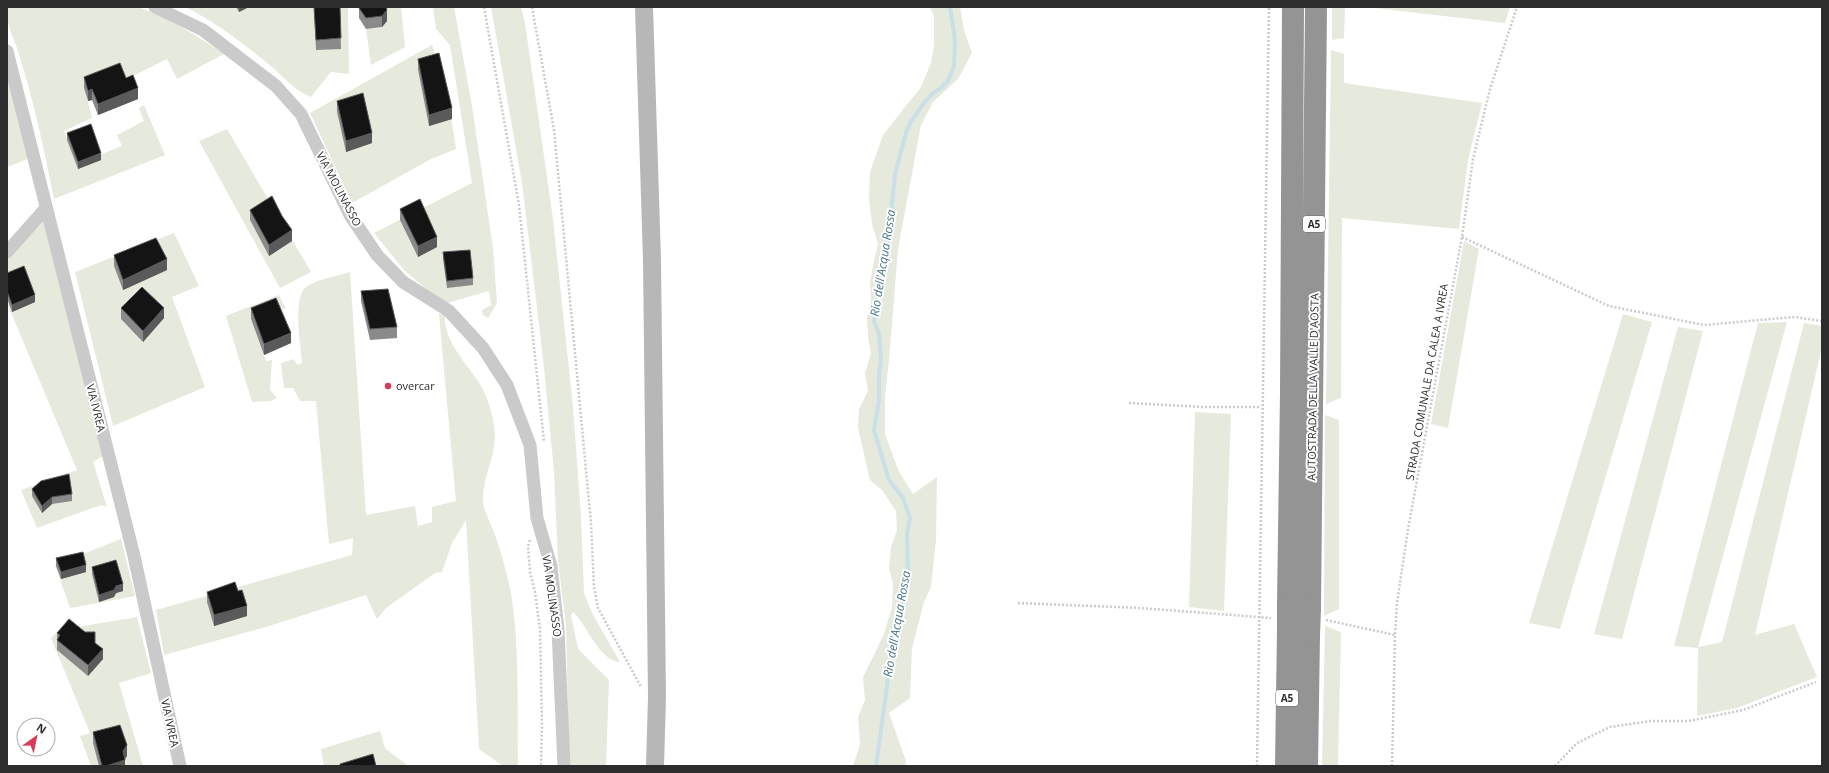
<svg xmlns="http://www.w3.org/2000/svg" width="1829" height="773" viewBox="0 0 1829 773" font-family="'Open Sans',sans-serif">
	<rect width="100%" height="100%" fill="#fff"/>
	<!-- green -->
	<path fill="#e5eadc" d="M 9,7 L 138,7 C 169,18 196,35 224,54 L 177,79 L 167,59 L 123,81 L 121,73 L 84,87 L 92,118 L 64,131 L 78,169 L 99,155 L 122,146 L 117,135 L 144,121 L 139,108 L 144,105 L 165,155 L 54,199 C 44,148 33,98 17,48 C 13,36 3,18 9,7 Z
		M 185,7 L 346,7 L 348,8 L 349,74 L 331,72 L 311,97 C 293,89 286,79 272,67 C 245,45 216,22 185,7 Z
		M 386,7 L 401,7 L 405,47 L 371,65 L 366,29 L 382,27 Z
		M 433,7 L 454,7 L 472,106 L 493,248 L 497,303 L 488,318 L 483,315 L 482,310 L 491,305 L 489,291 L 444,304 L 404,270 L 374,233 L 472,183 L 450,45 L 436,29 Z
		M 491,7 L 521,7 L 525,23 L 553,219 L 573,407 L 581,516 L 584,593 L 592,613 L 620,662 C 599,661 586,623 573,612 L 571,615 L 578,649 L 609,680 L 606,766 L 569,766 L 566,626 L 558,561 L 554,472 L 543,358 L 522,183 Z
		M 930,7 L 960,7 L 964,30 L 972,53 L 958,79 L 933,102 L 921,125 L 898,249 L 889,360 L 885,396 L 885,434 L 899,472 L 913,494 L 937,477 L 936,540 L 931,587 L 924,602 L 912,648 L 910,698 L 889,713 L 906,761 L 905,766 L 853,766 L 860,744 L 858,717 L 865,700 L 863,677 L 884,634 L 892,607 L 893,584 L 889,568 L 891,547 L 897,530 L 896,511 L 882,490 L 870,480 L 858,428 L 859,409 L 868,391 L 865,373 L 871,353 L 868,337 L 867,317 L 871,301 L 870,283 L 873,266 L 878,244 L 872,224 L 869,199 L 870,172 L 883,135 L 921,87 L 931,63 L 934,45 L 934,16 Z
		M 1332,7 L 1345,7 L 1344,38 L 1332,40 Z
		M 1366,7 L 1510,7 L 1505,23 Z
		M 432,45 C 445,78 451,114 456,149 L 431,159 L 352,203 L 310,113 Z
		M 1331,50 L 1344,54 L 1344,83 L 1482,103 L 1468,160 L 1459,229 L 1342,218 L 1341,398 L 1326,404 Z
		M 7,66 L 30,158 L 7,167 Z
		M 227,129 L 311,272 L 280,288 L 199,141 Z
		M 44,219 L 103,456 L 93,462 L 107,507 L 101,505 L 37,528 L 21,490 L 77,470 L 7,303 L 7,258 Z
		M 174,233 L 199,286 L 172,297 L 205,387 L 113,426 L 75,272 Z
		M 1464,241 L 1479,249 L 1448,428 L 1431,424 Z
		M 350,272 L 366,515 L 415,506 L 418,526 L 432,522 L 432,507 L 456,501 L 439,314 L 445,315 C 443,342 468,364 481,386 C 488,398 492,413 494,426 C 499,452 482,475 483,501 C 484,513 491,523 495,535 C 502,554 507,574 511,593 C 520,648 517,710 518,766 L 503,766 L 479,749 L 466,520 L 452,543 L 442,572 L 435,573 L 386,608 L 377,619 L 366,595 L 266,627 L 164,655 L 156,610 L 352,555 L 353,538 L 329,544 L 316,401 L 300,401 L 293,388 L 284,388 L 281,363 L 294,359 L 297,365 L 302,363 C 301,346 292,298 306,287 C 317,279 337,276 350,272 Z
		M 279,295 L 286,309 L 276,308 L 251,319 L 266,361 L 272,360 L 270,390 L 277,398 L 271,401 L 252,402 L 226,316 Z
		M 1623,314 L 1652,322 L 1560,629 L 1529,623 Z
		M 1787,322 L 1698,647 L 1722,642 L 1804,323 L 1822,326 L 1822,347 L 1755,635 L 1794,624 L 1817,677 L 1737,708 L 1697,716 L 1698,648 L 1674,646 L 1758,323 Z
		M 1678,327 L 1703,331 L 1622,639 L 1594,634 Z
		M 1195,412 L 1231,414 L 1224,611 L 1189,607 Z
		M 1325,415 L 1339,420 L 1339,609 L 1324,616 Z
		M 121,539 L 135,596 L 70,608 L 55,565 Z
		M 137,617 L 151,673 L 119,683 L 143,766 L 91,766 L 80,736 L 90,733 L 51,638 L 59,630 Z
		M 1325,626 L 1341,632 L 1338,766 L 1322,766 Z
		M 380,731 L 385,748 L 408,766 L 324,766 L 321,749 Z"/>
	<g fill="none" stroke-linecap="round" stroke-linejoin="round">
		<!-- stream -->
		<path stroke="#cadfe8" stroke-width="4" d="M 876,766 L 891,657 L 908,574 L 907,533 L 910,518 L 903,498 L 889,480 L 874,430 L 879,400 L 879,375 L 881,359 L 879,334 L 874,321 L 889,231 L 895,174 L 906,133 L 910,123 L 924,103 L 932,94 L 940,89 L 948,81 L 954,66 L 955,40 L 950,7"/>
		<!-- path -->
		<path stroke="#cacaca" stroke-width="2.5" stroke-dasharray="2 2" stroke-linecap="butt" d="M 484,7 L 519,205 L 544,442
			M 532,7 L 554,130 L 591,523 L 594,587 L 598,608 L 641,687
			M 1462,237 L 1609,306 L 1704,325 L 1794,317 L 1822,321
			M 1129,403 L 1203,407 L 1261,407
			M 530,540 L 528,546 L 530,572 L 535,592 L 540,629 L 542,725 L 541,766
			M 1018,603 L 1140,608 L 1271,618
			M 1326,620 L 1395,635
			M 1257,766 L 1269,7
			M 1392,766 L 1395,635 L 1397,603 L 1408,529 L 1462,237 L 1473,159 L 1490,89 L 1517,7
			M 1555,766 L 1577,743 L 1610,727 L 1651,721 L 1689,721 L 1743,710 L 1816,682"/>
		<!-- minor -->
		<path stroke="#cacaca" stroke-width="13" d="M 155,7 L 203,30 L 276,86 L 301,114 L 350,215 L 377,255 L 403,282 L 449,311 L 483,348 L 507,385 L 530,445 L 537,518 L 551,566 L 558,630 L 564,766
			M 7,51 L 134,556 L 180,766
			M 7,252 L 46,208"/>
		<!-- secondary -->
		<path stroke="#b7b7b7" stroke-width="18" d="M 644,7 L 652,260 L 657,697 L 655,766"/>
		<!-- motorway -->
		<path stroke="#949494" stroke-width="22" d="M 1288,604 L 1291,393 L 1293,7
			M 1310,609 L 1316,7
			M 1286,766 L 1288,630
			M 1307,766 L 1309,635"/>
		<!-- motorway-bridge -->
		<path stroke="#949494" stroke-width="22" d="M 1288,604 L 1288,630
			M 1309,635 L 1310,609"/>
	</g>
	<!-- wall -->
	<path fill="#8a8a8a" d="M 236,7 L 249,7 L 239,12 Z
		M 314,7 L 340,7 L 341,49 L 316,50 Z
		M 386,7 L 387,21 L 382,27 L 366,29 L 359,18 L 359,8 Z
		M 418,59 L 452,119 L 429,126 L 418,70 Z
		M 84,77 L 126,78 L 138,99 L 98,115 L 92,100 L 88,101 L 84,88 Z
		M 337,101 L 372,143 L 346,152 L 337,112 Z
		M 67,133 L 101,160 L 78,169 L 67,140 Z
		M 400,209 L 437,247 L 418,257 L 400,220 Z
		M 250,210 L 292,241 L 269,256 L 250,220 Z
		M 443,252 L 473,278 L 473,285 L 447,288 L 443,259 Z
		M 114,255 L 167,270 L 123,290 L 114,266 Z
		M 7,273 L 35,302 L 12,312 L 7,298 Z
		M 361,291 L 397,327 L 397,338 L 370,340 L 361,301 Z
		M 121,308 L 164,318 L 143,342 L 121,319 Z
		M 251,308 L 291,343 L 264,355 L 251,319 Z
		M 32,489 L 72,494 L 72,501 L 52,504 L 42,513 L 32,496 Z
		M 56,558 L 86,572 L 61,579 L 56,566 Z
		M 92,567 L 123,591 L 116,593 L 114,597 L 99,602 L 92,574 Z
		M 207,592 L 247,616 L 214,626 L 207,602 Z
		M 57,633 L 95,644 L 103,659 L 88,676 L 57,650 Z
		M 93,732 L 127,756 L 125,759 L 125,766 L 99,766 L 93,743 Z"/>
	<!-- shaded-wall -->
	<path fill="#5a5a5a" d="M 239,7 L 249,7 L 239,12 Z
		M 387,10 L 387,21 L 382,27 L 382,16 Z
		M 138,88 L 138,99 L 98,115 L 98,104 Z
		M 92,89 L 92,100 L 88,101 L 88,91 Z
		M 452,108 L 452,119 L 429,126 L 429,115 Z
		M 372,133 L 372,143 L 346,152 L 346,141 Z
		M 101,153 L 101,160 L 78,169 L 78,162 Z
		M 292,230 L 292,241 L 269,256 L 269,245 Z
		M 437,237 L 437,247 L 418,257 L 418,246 Z
		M 167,259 L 167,270 L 123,290 L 123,280 Z
		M 35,295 L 35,302 L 12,312 L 12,305 Z
		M 164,308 L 164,318 L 143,342 L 143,331 Z
		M 291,333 L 291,343 L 264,355 L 264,344 Z
		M 52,497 L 52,504 L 42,513 L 42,506 Z
		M 86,565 L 86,572 L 61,579 L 61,572 Z
		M 123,584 L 123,591 L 116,593 L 114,597 L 99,602 L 99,595 L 116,586 Z
		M 247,606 L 247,616 L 214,626 L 214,615 Z
		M 103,649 L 103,659 L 88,676 L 88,665 Z
		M 127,745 L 127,756 L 124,760 L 125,760 L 125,766 L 106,766 Z"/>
	<!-- building -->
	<path fill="#141414" stroke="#5a5a5a" d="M 314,7 L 340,7 L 341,38 L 316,40 Z
		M 360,7 L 386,7 L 387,10 L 382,16 L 366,18 L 359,8 Z
		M 439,53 L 452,108 L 429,115 L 418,59 Z
		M 120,63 L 126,78 L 133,75 L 138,88 L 98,104 L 92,89 L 88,91 L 84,77 Z
		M 363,93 L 372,133 L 346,141 L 337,101 Z
		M 91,124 L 101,153 L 78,162 L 67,133 Z
		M 272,196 L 282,216 L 292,230 L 269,245 L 250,210 Z
		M 420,199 L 437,237 L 418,246 L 400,209 Z
		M 156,238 L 167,259 L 123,280 L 114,255 Z
		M 470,250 L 473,278 L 447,281 L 443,252 Z
		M 24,266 L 35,295 L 12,305 L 7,291 L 7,273 Z
		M 142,287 L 164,308 L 143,331 L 121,308 Z
		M 388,289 L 397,327 L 370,329 L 361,291 Z
		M 276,298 L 291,333 L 264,344 L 251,308 Z
		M 69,474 L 72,494 L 52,497 L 42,506 L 32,489 L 41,481 Z
		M 83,552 L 86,565 L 61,572 L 56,558 Z
		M 116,560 L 123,584 L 116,586 L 114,590 L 99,595 L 92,567 Z
		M 235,582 L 238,591 L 242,590 L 247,606 L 214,615 L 207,592 Z
		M 69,619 L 85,632 L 95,632 L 95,643 L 103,649 L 88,665 L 57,640 L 60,635 L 57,633 Z
		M 120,725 L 127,745 L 123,751 L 125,760 L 106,766 L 102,766 L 93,732 Z
		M 373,754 L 376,766 L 340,766 L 340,764 Z"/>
	<!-- markers -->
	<circle fill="#d73d58" stroke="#fff" stroke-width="1.5" cx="388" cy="386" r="4"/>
	<g text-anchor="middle" stroke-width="4" stroke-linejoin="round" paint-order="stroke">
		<!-- shield labels -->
		<g fill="#fff" stroke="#6c6c6c" stroke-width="1">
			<rect x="1303" y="216" width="22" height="16" rx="3"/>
			<rect x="1276" y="690" width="22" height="16" rx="3"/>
		</g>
		<g font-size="10" font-weight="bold" fill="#2d2d2d">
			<text x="1314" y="228">A5</text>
			<text x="1287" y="702">A5</text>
		</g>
		<!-- street labels -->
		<g font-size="11" fill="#2d2d2d" stroke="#fff">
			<text transform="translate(339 189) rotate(62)" y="4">VIA MOLINASSO</text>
			<text transform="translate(1427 382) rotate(-80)" y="4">STRADA COMUNALE DA CALEA A IVREA</text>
			<text transform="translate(1313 387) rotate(-89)" y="4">AUTOSTRADA DELLA VALLE D'AOSTA</text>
			<text transform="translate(96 408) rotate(76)" y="4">VIA IVREA</text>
			<text transform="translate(552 596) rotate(82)" y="4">VIA MOLINASSO</text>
			<text transform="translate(170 723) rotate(78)" y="4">VIA IVREA</text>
		</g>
		<!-- poi labels -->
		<g font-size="11" fill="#2d2d2d" stroke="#fff" text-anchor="start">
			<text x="396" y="390">overcar</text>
		</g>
		<!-- water labels -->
		<g font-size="12" font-style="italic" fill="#427489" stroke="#fff">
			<text transform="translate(883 263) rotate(-81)" y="4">Rio dell'Acqua Rossa</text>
			<text transform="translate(897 624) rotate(-80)" y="4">Rio dell'Acqua Rossa</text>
		</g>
	</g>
	<!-- border -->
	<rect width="1829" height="773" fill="none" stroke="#2d2d2d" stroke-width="16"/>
	<!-- north arrow -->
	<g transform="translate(36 737) rotate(33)"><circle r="19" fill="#ffffff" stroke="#ababab"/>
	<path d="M0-3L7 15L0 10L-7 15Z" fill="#d73d58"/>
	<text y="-6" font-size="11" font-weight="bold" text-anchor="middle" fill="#2d2d2d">N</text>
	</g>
</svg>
